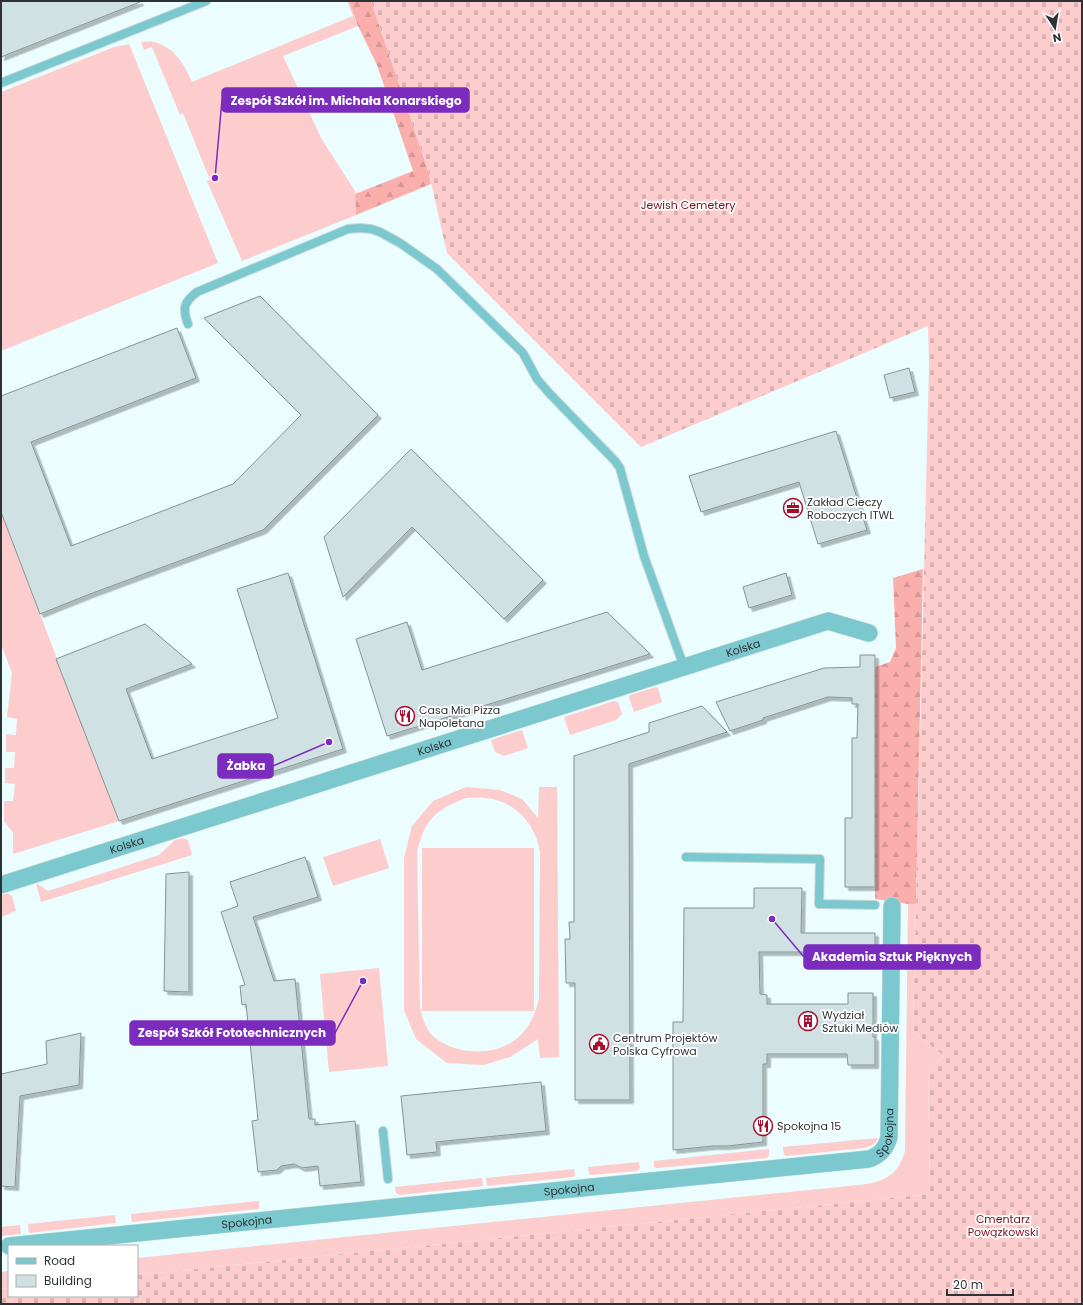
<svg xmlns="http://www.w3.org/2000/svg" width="1083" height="1305" viewBox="0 0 1083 1305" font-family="Poppins,sans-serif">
	<defs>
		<pattern id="forest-firs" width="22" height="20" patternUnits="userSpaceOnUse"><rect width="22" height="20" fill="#fbafad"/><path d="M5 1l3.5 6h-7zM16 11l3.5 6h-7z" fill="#d79795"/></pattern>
		<pattern id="cemetery-stones" width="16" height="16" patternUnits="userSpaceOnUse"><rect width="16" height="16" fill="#fccdcc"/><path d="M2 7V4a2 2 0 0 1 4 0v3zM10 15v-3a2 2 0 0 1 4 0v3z" fill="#d8b0b0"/></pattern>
		<filter id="shadow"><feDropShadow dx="3.5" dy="3.5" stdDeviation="0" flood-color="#0004"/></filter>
	</defs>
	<rect width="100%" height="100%" fill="#ebfdfe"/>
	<!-- grass -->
	<path fill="#fccdcc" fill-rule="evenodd" d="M 347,1 L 349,1 L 358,26 L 283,56 L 321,138 L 355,191 L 356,215 L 242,261 L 207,181 L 210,180 L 183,113 L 180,115 L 152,47 L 144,50 L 141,42 C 145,42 150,41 154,42 C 174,47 185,65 192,82 L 353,16 Z
		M 129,44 L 218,263 L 1,351 L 1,92 L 114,47 Z
		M 1,512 L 119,821 L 13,854 L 13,833 L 4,821 L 4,801 L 13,801 L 15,784 L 5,783 L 5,768 L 14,768 L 15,752 L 6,752 L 6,734 L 16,735 L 17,719 L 7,717 L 12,673 L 1,644 Z
		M 656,687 L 658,688 L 662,702 L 634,712 L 629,698 L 630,695 Z
		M 614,701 L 618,702 L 622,714 L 616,720 L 570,735 L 564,717 Z
		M 522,730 L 528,748 L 504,756 L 495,752 L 491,740 Z
		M 466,787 L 500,790 L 522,799 L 538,818 L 539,787 L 557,787 L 559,1057 L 540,1058 L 538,1039 L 510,1057 L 483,1065 L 447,1063 L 416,1039 L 404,1010 L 404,858 L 412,826 L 433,801 ZM 466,798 C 472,798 479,797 485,798 C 514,800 536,824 540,852 L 539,998 C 532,1034 507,1055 469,1051 C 457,1050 443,1045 433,1036 C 426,1030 422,1017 420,1008 L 417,852 C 425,819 435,810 466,798 Z
		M 182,838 L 188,840 L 192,855 L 41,902 L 36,883 L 48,891 L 159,855 L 175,840 Z
		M 380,839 L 389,868 L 333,886 L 323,857 Z
		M 422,848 L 534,848 L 534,1011 L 422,1011 Z
		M 8,893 L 12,896 L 16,911 L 1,917 L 1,895 Z
		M 908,904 L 916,904 L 913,1031 L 944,1056 L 928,1069 L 930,1194 L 137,1275 L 137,1258 L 859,1185 C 884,1182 898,1176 905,1151 Z
		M 379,968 L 388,1066 L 329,1072 L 320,974 Z
		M 878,1138 C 876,1144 870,1147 864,1148 L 787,1156 L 784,1155 L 783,1147 Z
		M 769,1149 L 769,1155 L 767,1158 L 657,1168 L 654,1167 L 654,1161 Z
		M 639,1162 L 640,1168 L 637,1171 L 591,1175 L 589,1174 L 588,1167 Z
		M 574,1169 L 575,1175 L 573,1177 L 487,1186 L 486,1178 Z
		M 482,1178 L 483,1186 L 400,1195 L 396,1193 L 395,1187 Z
		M 259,1201 L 259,1209 L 132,1222 L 131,1214 Z
		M 115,1215 L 116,1223 L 29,1233 L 28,1224 Z
		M 20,1225 L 21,1234 L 1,1236 L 1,1227 Z
		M 9,1271 L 9,1288 L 1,1289 L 1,1272 Z"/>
	<!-- forest -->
	<path fill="url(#forest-firs)" d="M 349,1 L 371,1 L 429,173 L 431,184 L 356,215 L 355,194 L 413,171 L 377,65 L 358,26 Z
		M 923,569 L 916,904 L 908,904 L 875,899 L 875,667 L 890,662 L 896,648 L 893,578 Z"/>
	<!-- cemetery -->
	<path fill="url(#cemetery-stones)" d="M 371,1 L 1082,1 L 1082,1304 L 1,1304 L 1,1289 L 9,1288 L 9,1296 L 137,1296 L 137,1275 L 930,1194 L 928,1069 L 944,1056 L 913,1031 L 929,363 L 928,326 L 641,447 L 447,253 L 429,173 Z"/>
	<!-- building -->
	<path fill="#d0e1e3" stroke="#849495" filter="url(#shadow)" d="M 1,1 L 140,1 L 140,2 L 1,57 Z
		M 260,296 L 378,415 L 263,530 L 90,594 L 40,614 L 1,512 L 1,396 L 177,328 L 196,378 L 31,442 L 71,546 L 233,484 L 301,415 L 204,318 Z
		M 909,368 L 915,392 L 890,398 L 884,375 Z
		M 836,431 L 867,530 L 818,544 L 799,482 L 701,512 L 689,476 Z
		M 411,449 L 543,580 L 504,619 L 412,527 L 343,597 L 324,537 Z
		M 288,573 L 343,749 L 119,821 L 56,659 L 145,624 L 192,664 L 126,689 L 152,759 L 278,718 L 237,589 Z
		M 786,573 L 792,595 L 749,608 L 743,587 Z
		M 607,612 L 650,654 L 387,736 L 356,639 L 407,622 L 422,670 Z
		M 860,655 L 875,655 L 875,887 L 845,887 L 845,818 L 852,818 L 852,738 L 857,738 L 858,704 L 852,704 L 852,698 L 828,697 L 763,718 L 763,720 L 730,731 L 716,702 L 824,668 L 860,667 Z
		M 702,706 L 727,732 L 629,764 L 630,1100 L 575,1100 L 575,983 L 566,983 L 565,939 L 570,939 L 569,922 L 574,922 L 574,756 L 649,732 L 649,723 Z
		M 305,857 L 318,897 L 253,917 L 274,981 L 295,979 L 309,1119 L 315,1119 L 315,1125 L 355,1121 L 361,1182 L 320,1186 L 318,1166 L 302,1168 L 294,1164 L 281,1166 L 277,1170 L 258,1172 L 252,1121 L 258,1120 L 246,1004 L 242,1005 L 240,986 L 245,985 L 221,912 L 238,906 L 230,882 Z
		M 189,872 L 189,992 L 164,991 L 166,874 Z
		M 754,888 L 802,888 L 801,933 L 875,933 L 875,952 L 759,952 L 760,994 L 767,995 L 767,1004 L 848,1004 L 848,993 L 873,993 L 873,1037 L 875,1037 L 875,1065 L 848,1065 L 847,1054 L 767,1054 L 767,1064 L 763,1064 L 763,1142 L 727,1146 L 713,1146 L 673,1150 L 673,1022 L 683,1022 L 684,908 L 754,908 Z
		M 81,1033 L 79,1085 L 20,1096 L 15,1187 L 1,1186 L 1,1074 L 47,1064 L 46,1041 Z
		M 541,1082 L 546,1131 L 436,1142 L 437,1152 L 407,1155 L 401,1096 Z"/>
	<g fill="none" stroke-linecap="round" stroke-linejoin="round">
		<defs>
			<path id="service" d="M 1,83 L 206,1
				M 188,324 C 182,308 184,302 197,292 L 348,229 L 360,228 L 371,229 L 380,232 L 400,243 L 437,269 L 523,353 L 537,379 L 550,394 L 615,461 L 620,468 L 644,556 L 684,667
				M 686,857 L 820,859 L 819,904 L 875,905
				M 383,1131 L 388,1179"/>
			<g id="minor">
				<path id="s1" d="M 1,885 L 828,621 L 869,633"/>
				<path id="s2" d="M 9,1246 L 869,1159 C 880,1155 886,1149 889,1137 L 892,906"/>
			</g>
		</defs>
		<!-- service casing -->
		<use href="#service" stroke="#c9d9da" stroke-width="10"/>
		<!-- minor casing -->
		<use href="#minor" stroke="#c9d9da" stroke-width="18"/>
		<!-- service -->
		<use href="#service" stroke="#7bc9cf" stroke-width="8"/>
		<!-- minor -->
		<use href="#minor" stroke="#7bc9cf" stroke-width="17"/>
	</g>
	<!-- icons -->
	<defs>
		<symbol id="office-ring" viewBox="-11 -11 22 22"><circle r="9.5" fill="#fff" stroke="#a70e2b" stroke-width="1.5"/><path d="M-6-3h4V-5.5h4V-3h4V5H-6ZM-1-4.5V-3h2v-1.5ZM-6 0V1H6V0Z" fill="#a70e2b"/></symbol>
		<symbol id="restaurant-ring" viewBox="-11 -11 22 22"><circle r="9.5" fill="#fff" stroke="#a70e2b" stroke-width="1.5"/><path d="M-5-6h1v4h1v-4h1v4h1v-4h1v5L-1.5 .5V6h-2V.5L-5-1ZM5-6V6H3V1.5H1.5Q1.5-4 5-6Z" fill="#a70e2b"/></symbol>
		<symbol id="building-ring" viewBox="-11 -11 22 22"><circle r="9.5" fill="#fff" stroke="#a70e2b" stroke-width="1.5"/><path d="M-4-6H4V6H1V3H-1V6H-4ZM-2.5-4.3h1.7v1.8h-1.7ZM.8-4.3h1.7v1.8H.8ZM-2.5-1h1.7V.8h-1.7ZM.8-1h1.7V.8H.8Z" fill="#a70e2b"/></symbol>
		<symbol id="civic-ring" viewBox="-11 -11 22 22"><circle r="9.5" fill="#fff" stroke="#a70e2b" stroke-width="1.5"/><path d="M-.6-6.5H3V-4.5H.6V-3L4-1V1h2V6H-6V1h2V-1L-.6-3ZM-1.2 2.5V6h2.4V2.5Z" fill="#a70e2b"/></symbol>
	</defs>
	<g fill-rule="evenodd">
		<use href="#office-ring" x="782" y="497" width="22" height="22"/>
		<use href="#restaurant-ring" x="394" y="705" width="22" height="22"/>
		<use href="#building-ring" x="797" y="1010" width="22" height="22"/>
		<use href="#civic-ring" x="588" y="1033" width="22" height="22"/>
		<use href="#restaurant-ring" x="752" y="1115" width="22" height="22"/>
	</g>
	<g text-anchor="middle" stroke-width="3.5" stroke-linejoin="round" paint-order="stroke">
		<!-- park labels -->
		<g font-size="11" fill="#7d0e20" stroke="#fff">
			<text x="688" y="209">Jewish Cemetery</text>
			<text x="1003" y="1223">Cmentarz<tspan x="1003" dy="13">Powązkowski</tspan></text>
		</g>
		<!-- poi labels -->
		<g font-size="11" fill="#2d3334" stroke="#fff" text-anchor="start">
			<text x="807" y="506">Zakład Cieczy<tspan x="807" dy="13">Roboczych ITWL</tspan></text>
			<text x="419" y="714">Casa Mia Pizza<tspan x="419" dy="13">Napoletana</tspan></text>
			<text x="822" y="1019">Wydział<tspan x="822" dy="13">Sztuki Mediów</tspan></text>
			<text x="613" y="1042">Centrum Projektów<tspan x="613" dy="13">Polska Cyfrowa</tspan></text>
			<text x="777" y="1130">Spokojna 15</text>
		</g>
		<!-- street labels -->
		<g font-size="11" fill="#2d3334" stroke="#fff">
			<text dy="4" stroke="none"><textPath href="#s1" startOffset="779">Kolska</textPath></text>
			<text dy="4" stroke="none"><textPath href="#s1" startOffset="455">Kolska</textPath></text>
			<text dy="4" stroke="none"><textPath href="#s1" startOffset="132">Kolska</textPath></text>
			<text dy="4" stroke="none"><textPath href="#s2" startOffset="899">Spokojna</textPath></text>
			<text dy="4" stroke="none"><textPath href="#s2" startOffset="563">Spokojna</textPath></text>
			<text dy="4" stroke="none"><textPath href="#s2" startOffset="239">Spokojna</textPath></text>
		</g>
	</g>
	<!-- callouts -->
	<path fill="none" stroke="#7b2cbf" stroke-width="1.5" d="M215 178L222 100M329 742L273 766M772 919L804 957M363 981L335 1033"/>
	<g fill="#7b2cbf" stroke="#fff" stroke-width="1.5">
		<circle cx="215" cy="178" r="4"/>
		<circle cx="329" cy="742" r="4"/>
		<circle cx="772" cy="919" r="4"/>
		<circle cx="363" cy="981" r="4"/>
	</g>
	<g fill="#7b2cbf" stroke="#7b2cbf" stroke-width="1.5">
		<rect x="222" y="88" width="247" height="24" rx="4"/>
		<rect x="218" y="754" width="55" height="24" rx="4"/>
		<rect x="804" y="945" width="176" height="24" rx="4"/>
		<rect x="130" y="1021" width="205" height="24" rx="4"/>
	</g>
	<g font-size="12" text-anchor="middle" font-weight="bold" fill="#fff">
		<text x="346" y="105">Zespół Szkół im. Michała Konarskiego</text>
		<text x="246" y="770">Żabka</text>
		<text x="892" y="961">Akademia Sztuk Pięknych</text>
		<text x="232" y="1037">Zespół Szkół Fototechnicznych</text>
	</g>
	<!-- border -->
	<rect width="1083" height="1305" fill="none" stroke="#2d3334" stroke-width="4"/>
	<!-- legend -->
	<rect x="8" y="1245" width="130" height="52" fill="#ffffff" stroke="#abadae"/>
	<rect x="16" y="1258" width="20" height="6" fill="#7bc9cf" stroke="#abadae"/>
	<text x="44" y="1265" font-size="12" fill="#2d3334">Road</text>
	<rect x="16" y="1275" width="20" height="12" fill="#d0e1e3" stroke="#abadae"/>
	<text x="44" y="1285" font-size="12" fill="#2d3334">Building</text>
	<!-- north arrow -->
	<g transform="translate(1055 28) rotate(168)" stroke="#ffffff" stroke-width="3" paint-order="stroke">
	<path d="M0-3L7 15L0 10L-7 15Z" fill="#2d3334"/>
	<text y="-6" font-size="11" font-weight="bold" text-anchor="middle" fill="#2d3334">N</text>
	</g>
	<!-- scale -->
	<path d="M947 1289v6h66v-6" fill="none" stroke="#2d3334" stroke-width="2"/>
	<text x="953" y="1289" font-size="12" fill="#2d3334" stroke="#ffffff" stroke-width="3" paint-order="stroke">20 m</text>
</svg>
